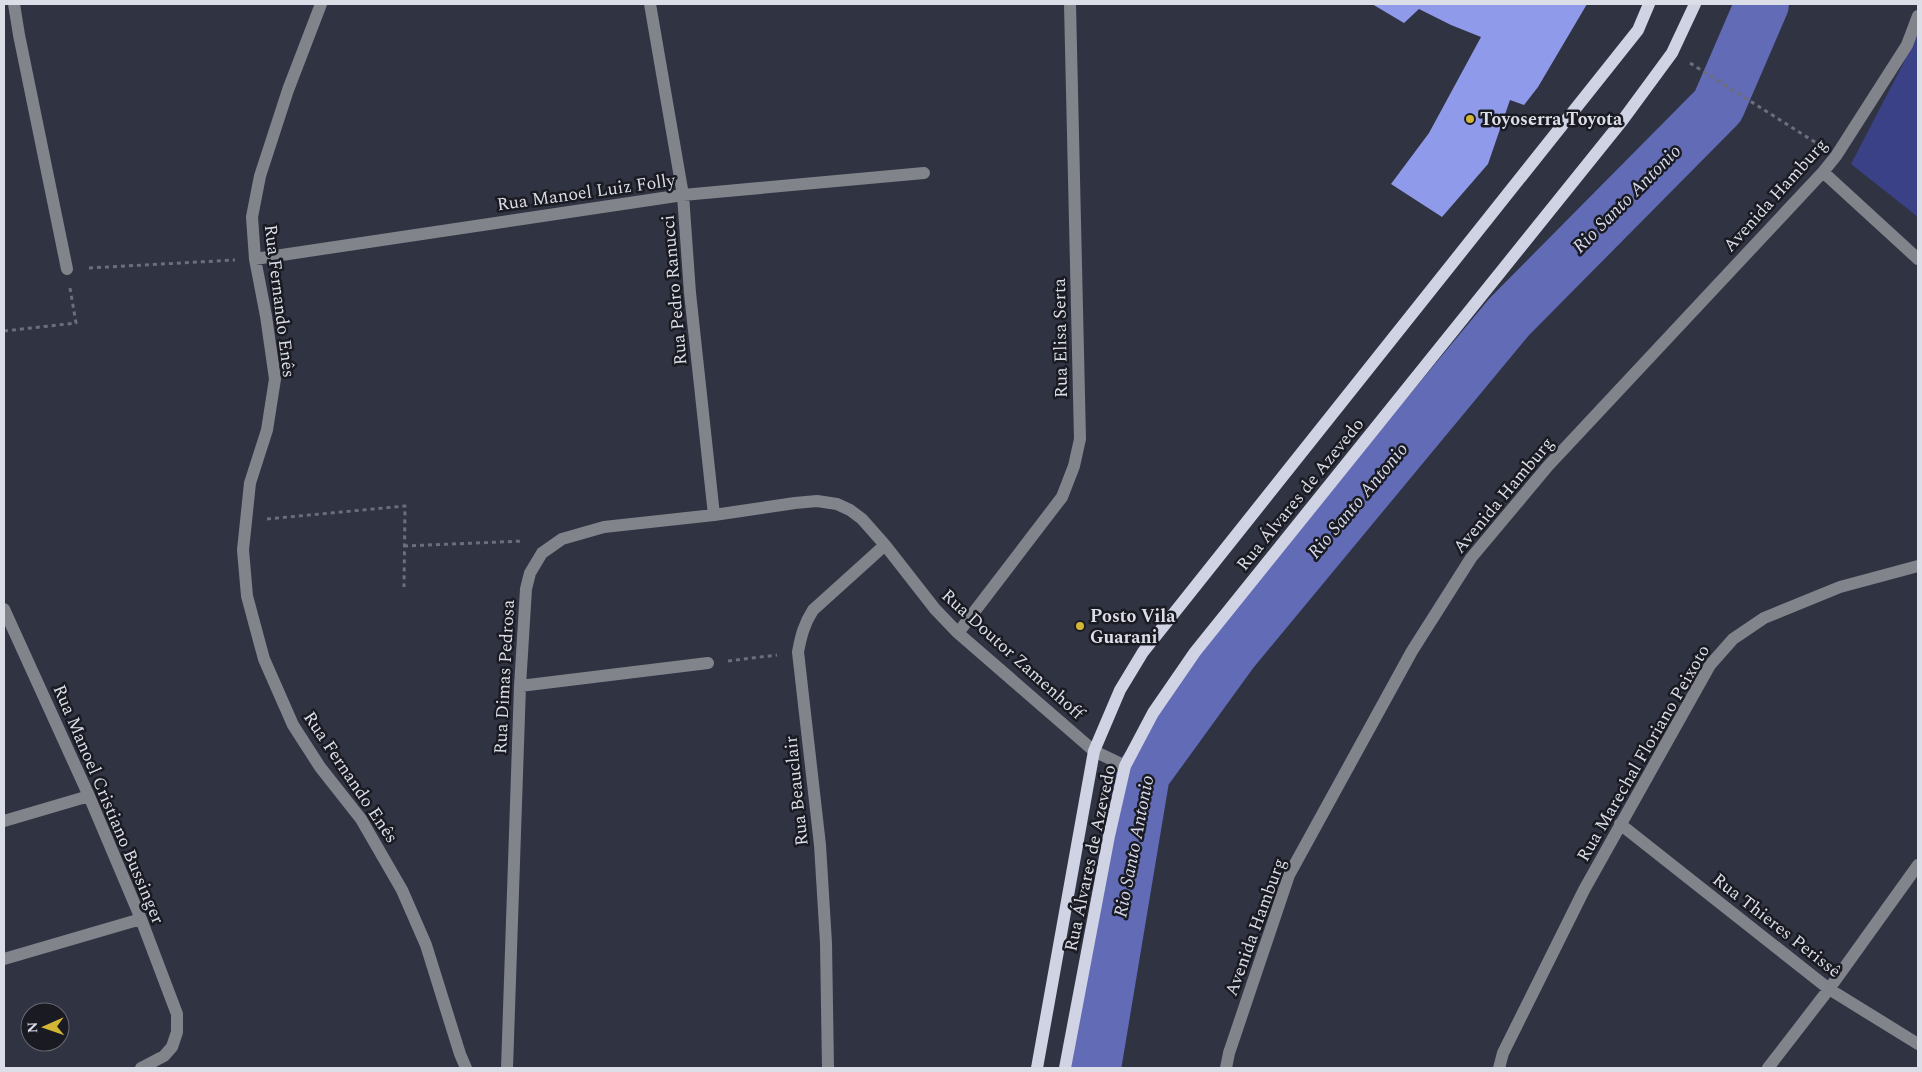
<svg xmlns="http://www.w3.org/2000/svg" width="1922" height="1072" viewBox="0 0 1922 1072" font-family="Spectral,serif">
	<rect width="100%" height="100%" fill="#303342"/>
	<!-- green -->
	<path fill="#3b4186" d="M 1918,26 L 1918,217 L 1851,164 L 1904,62 Z"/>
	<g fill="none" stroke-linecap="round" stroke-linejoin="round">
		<!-- river -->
		<path stroke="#616bb6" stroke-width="54" d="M 1094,1068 L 1143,774 L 1233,650 L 1509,317 L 1718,106 L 1762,4"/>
	</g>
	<!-- building -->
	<path fill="#8f9bea" d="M 1372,4 L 1587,4 L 1538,87 L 1524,105 L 1510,100 L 1488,164 L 1442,217 L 1391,184 L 1429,133 L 1481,37 L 1451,25 L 1419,9 L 1404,23 Z"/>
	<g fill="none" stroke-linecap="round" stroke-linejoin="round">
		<!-- path -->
		<path stroke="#6c6e7c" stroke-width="3" stroke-dasharray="4 4" stroke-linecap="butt" d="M 1690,63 L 1818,144
			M 89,268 L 235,260
			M 4,331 L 76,323 L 70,288
			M 267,519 L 405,506 L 404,587
			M 404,546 L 523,541
			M 728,661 L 777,655"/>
		<!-- minor -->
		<path stroke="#82848c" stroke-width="12" d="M 14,4 L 19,35 L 67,269
			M 321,4 L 288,90 L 260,176 L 252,217 L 255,259 L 266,316 L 275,379 L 267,430 L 250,483 L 243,550 L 247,596 L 264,659 L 293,725 L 320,767 L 361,819 L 402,890 L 426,945 L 460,1054 L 466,1068
			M 650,4 L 683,195 L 690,293 L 714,515
			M 1823,172 L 1918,259
			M 255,259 L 683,195 L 924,173
			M 4,609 L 89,796 L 141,919 L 177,1014 L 177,1032 L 172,1047 L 164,1056 L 141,1068
			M 958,633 L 1062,497 L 1074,466 L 1080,439 L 1070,4
			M 520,686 L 708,663
			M 4,821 L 89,796
			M 1620,824 L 1829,989 L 1918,1044
			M 4,959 L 141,919
			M 507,1068 L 520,686 L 526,589 L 530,573 L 542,553 L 562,539 L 604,527 L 714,515 L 795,503 L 817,501 L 837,504 L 850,510 L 862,519 L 885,545 L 935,609 L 958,633 L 1094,751 L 1125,766
			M 828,1068 L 826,943 L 820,845 L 798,652 C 801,636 804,624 813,610 L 885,545
			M 1226,1068 L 1229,1053 L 1289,875 L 1412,651 L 1471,558 L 1548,466 L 1823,172 L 1836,156 L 1907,45 L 1918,16
			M 1499,1068 L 1503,1053 L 1584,890 L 1710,665 L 1733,639 L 1764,618 L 1840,587 L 1918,566
			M 1768,1068 L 1829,989 L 1918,865"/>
		<!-- major -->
		<path stroke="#cfd3e4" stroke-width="12" d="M 1037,1068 L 1094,751 L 1120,690 L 1143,652 L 1638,30 L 1649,4
			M 1065,1068 L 1109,836 L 1125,766 L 1153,713 L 1195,652 L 1622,121 L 1672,53 L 1695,4"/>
	</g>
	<!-- markers -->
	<g fill="#d3b635" stroke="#1a1b22" stroke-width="2">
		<circle cx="1470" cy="119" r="5"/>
		<circle cx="1080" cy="626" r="5"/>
	</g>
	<g text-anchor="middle" stroke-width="5" stroke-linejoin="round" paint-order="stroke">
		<!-- poi labels -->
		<g font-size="18" font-weight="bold" fill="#dbdde7" stroke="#1a1b22" text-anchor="start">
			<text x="1480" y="125">Toyoserra Toyota</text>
			<text x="1090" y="622">Posto Vila<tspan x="1090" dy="21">Guarani</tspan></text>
		</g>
		<!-- street labels -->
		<g font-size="18" fill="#dbdde7" stroke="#1a1b22">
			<text transform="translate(586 192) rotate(-8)" y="6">Rua Manoel Luiz Folly</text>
			<text transform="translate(1775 195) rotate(-48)" y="6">Avenida Hamburg</text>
			<text transform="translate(674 290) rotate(-95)" y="6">Rua Pedro Ranucci</text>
			<text transform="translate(280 301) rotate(83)" y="6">Rua Fernando Enês</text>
			<text transform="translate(1060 338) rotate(-91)" y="6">Rua Elisa Serta</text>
			<text transform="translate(1300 494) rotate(-51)" y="6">Rua Álvares de Azevedo</text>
			<text transform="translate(1503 495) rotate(-50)" y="6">Avenida Hamburg</text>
			<text transform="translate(1013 654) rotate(42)" y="6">Rua Doutor Zamenhoff</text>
			<text transform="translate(504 677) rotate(-87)" y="6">Rua Dimas Pedrosa</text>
			<text transform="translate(1643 753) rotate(-60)" y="6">Rua Marechal Floriano Peixoto</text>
			<text transform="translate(351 777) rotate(56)" y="6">Rua Fernando Enês</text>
			<text transform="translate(796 791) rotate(-96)" y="6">Rua Beauclair</text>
			<text transform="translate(109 804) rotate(67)" y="6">Rua Manoel Cristiano Bussinger</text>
			<text transform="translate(1090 858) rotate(-78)" y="6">Rua Álvares de Azevedo</text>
			<text transform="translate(1777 925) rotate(38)" y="6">Rua Thieres Perissê</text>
			<text transform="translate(1255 927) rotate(-70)" y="6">Avenida Hamburg</text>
		</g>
		<!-- water labels -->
		<g font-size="19" font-style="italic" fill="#d5d9ee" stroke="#1a1b22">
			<text transform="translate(1626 198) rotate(-45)" y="7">Rio Santo Antonio</text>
			<text transform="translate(1357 500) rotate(-50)" y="7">Rio Santo Antonio</text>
			<text transform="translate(1133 846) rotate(-79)" y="7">Rio Santo Antonio</text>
		</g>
	</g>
	<!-- border -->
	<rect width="1922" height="1072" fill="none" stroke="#dbdde7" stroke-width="10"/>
	<!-- north arrow -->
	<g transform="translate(45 1027) rotate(268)"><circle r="24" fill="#1a1b22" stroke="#676971"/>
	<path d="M0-4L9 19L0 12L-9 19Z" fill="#d3b635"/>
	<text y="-8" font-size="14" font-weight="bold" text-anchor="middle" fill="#dbdde7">N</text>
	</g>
</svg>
